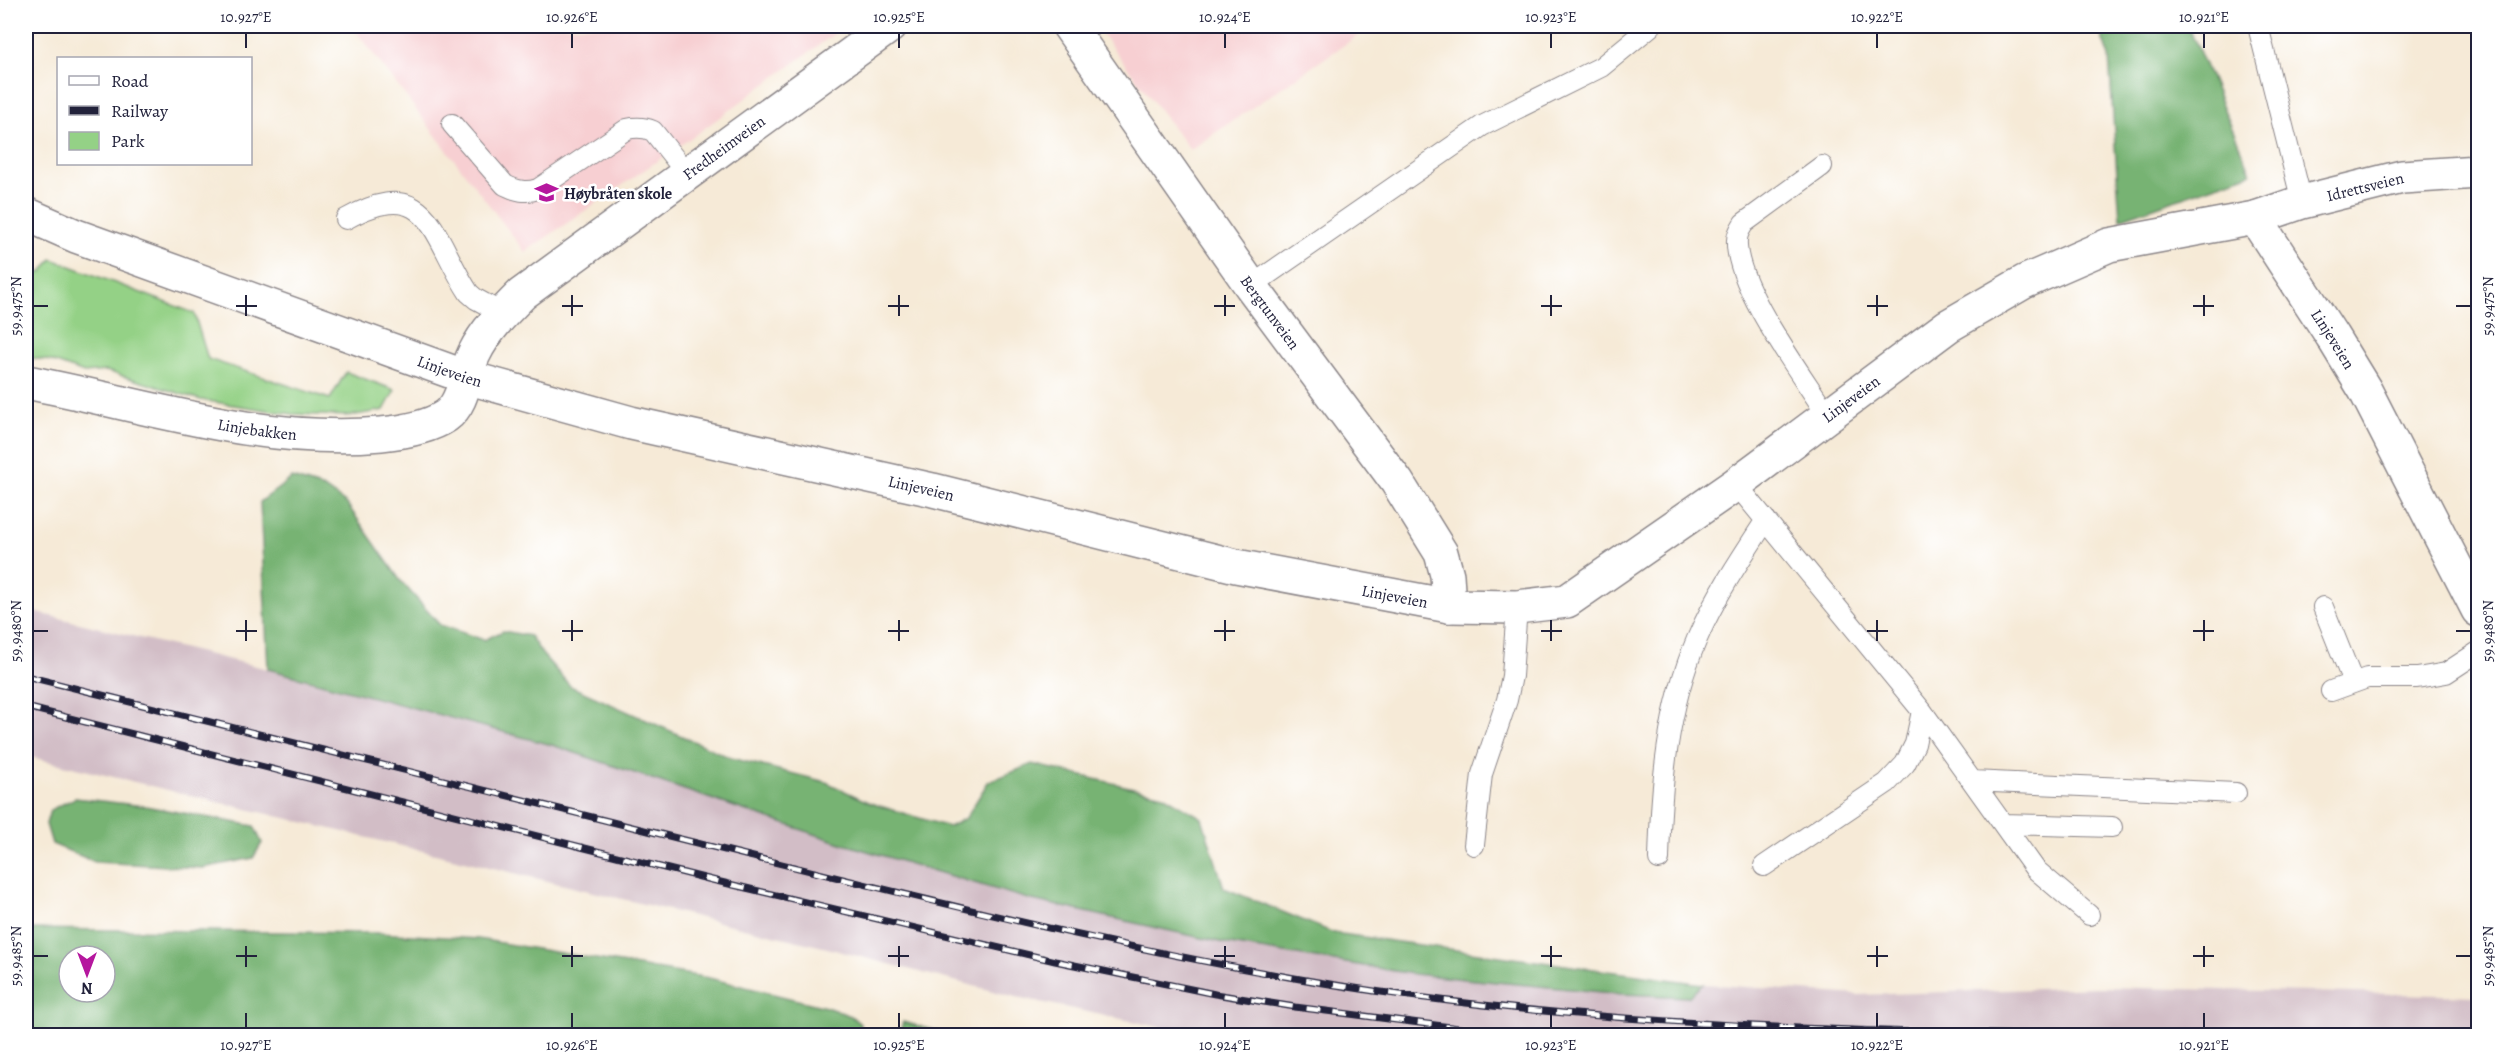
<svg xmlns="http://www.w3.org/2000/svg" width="2504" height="1061" viewBox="0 0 2504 1061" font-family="Alegreya,serif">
	<rect width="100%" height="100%" fill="#fff"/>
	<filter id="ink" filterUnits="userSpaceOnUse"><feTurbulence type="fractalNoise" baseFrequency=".0167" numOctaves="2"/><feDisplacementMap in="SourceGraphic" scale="12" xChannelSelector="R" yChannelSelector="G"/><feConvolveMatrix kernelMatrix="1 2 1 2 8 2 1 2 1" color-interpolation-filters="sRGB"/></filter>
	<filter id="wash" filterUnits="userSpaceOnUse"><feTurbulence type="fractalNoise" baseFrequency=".008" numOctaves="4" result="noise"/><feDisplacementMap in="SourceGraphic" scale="24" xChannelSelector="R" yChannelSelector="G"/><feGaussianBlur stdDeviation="1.35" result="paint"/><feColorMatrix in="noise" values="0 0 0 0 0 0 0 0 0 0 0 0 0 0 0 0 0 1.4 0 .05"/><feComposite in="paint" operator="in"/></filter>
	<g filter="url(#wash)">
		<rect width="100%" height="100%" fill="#f6ead7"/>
		<!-- built -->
		<path fill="#f7cfd2" d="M 352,26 L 845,26 L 698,133 L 525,252 Z
			M 1096,26 L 1372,26 L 1190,150 Z"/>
		<!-- industrial -->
		<path fill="#d2bdc6" d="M 26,610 L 268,669 L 552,745 L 844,844 L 1028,899 L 1224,943 L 1413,974 L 1622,994 L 1688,997 L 1703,984 L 1858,995 L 2099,987 L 2478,996 L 2478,1035 L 1197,1035 L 1012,996 L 827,948 L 26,756 Z"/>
		<!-- green -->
		<path fill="#94d186" stroke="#5b7a60" stroke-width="1.5" d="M 52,259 L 194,313 L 208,359 L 330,399 L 346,372 L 395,390 L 384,410 L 350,416 L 292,414 L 201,400 L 106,371 L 84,373 L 51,361 L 26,357 L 26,281 L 27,276 L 42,272 Z"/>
		<!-- forest -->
		<path fill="#77b373" stroke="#4c6a57" stroke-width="1.5" fill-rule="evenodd" d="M 2098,26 L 2186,26 L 2195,41 L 2251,173 L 2120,219 L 2109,57 Z
			M 292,478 L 324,488 L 347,504 L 400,580 L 440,625 L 484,640 L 503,631 L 530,636 L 542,654 L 570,686 L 731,758 L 826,782 L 870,803 L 949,827 L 966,818 L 988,782 L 1032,764 L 1163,795 L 1202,818 L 1224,888 L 1334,933 L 1703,984 L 1688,997 L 1622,994 L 1413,974 L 1224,943 L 1028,899 L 844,844 L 552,745 L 268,669 L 260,502 Z
			M 75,798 L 145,806 L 254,826 L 262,843 L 253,858 L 203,868 L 95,862 L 52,844 L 46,824 L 50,810 Z
			M 26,929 L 378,933 L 478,939 L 709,978 L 826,1007 L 851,1016 L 860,1024 L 864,1035 L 26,1035 ZM 69,956 L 105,956 L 105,992 L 69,992 Z
			M 903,1022 L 951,1035 L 899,1035 Z"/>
	</g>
	<g filter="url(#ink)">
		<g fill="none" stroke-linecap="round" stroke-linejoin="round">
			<defs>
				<path id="service" d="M 2258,26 L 2302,202
					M 452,124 L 505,185 C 517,191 526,193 538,189 L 627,129 C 636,127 644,127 653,131 L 687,174
					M 1822,166 L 1744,223 C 1741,228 1737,233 1737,240 C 1734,285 1803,376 1828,416
					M 346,219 C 430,172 432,237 469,293 L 476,299 L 502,313
					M 1251,286 L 1482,126 L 1601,67 L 1651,26
					M 1736,484 L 1922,711 L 2035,869 L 2089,915
					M 2323,607 L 2353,682
					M 2331,691 L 2367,678 L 2417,678 L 2446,673 L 2478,652
					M 1972,781 L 2236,793
					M 2003,824 L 2112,827
					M 1474,845 L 1482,774 L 1507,700 L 1512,676 L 1517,607
					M 1659,859 C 1661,785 1667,709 1697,639 C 1715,597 1741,558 1766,520
					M 1764,866 L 1887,783 L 1905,764 L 1915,744 L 1922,711"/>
				<g id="minor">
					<path id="s1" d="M 1069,26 L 1251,286 L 1397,482 L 1441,553 L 1447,575 L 1449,606"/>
					<path id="s2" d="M 2255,218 L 2332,336 L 2365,390 L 2478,610"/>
					<path id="s3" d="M 26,382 C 143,404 260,445 381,434 C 402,432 428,428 446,416 C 465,402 464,374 474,354 C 485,331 504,312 522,294 L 890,26"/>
				</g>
				<g id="tertiary">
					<path id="s4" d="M 26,214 L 76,236 L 466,377 L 631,423 L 933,490 L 1236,566 L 1449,606 L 1517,607 L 1567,601 L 1736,484 L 1948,326 L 2024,282 L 2109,245 L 2255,218 L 2302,202 L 2402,177 L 2478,172"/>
				</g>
			</defs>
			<!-- service casing -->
			<use href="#service" stroke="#8c8689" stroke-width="22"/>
			<!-- minor casing -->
			<use href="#minor" stroke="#8c8689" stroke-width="36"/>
			<!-- tertiary casing -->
			<use href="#tertiary" stroke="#8c8689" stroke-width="36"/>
			<!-- service -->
			<use href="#service" stroke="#fff" stroke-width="20"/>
			<!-- minor -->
			<use href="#minor" stroke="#fff" stroke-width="33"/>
			<!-- tertiary -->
			<use href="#tertiary" stroke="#fff" stroke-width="33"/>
			<defs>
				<path id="rail" d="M 26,676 C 267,736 507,796 749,856 C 956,907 1163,959 1374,991 C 1606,1025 1841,1031 2075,1036
					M 26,707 L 712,880 L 1055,961 L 1215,994 L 1295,1007 L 1521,1036"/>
			</defs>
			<!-- rail casing -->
			<use href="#rail" stroke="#22223b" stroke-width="7"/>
			<!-- rail -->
			<use href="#rail" stroke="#fff" stroke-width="4.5" stroke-dasharray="14" stroke-linecap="butt"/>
		</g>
	</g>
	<!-- ticks -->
	<path fill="none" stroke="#22223b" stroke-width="2" d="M 246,33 L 246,48M 572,33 L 572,48M 899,33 L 899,48M 1225,33 L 1225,48M 1551,33 L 1551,48M 1877,33 L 1877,48M 2204,33 L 2204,48M 246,295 L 246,316M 572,295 L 572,316M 899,295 L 899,316M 1225,295 L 1225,316M 1551,295 L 1551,316M 1877,295 L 1877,316M 2204,295 L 2204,316M 33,306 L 48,306M 236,306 L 257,306M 562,306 L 583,306M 888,306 L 909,306M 1214,306 L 1235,306M 1541,306 L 1562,306M 1867,306 L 1888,306M 2193,306 L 2214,306M 2456,306 L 2471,306M 246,620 L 246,641M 572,620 L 572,641M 899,620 L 899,641M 1225,620 L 1225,641M 1551,620 L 1551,641M 1877,620 L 1877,641M 2204,620 L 2204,641M 33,631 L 48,631M 236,631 L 257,631M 562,631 L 583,631M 888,631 L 909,631M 1214,631 L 1235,631M 1541,631 L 1562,631M 1867,631 L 1888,631M 2193,631 L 2214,631M 2456,631 L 2471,631M 246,946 L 246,967M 572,946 L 572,967M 899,946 L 899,967M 1225,946 L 1225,967M 1551,946 L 1551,967M 1877,946 L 1877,967M 2204,946 L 2204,967M 33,956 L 48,956M 236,956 L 257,956M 562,956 L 583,956M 888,956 L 909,956M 1214,956 L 1235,956M 1541,956 L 1562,956M 1867,956 L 1888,956M 2193,956 L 2214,956M 2456,956 L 2471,956M 246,1013 L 246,1028M 572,1013 L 572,1028M 899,1013 L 899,1028M 1225,1013 L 1225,1028M 1551,1013 L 1551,1028M 1877,1013 L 1877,1028M 2204,1013 L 2204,1028"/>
	<!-- icons -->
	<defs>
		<symbol id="school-bare" viewBox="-9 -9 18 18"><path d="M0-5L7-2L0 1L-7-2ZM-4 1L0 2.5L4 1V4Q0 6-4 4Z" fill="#b5179e" stroke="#fff" stroke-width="2.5" paint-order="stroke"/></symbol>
	</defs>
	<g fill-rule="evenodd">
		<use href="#school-bare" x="530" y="176" width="33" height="33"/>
	</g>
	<g text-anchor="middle" stroke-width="5" stroke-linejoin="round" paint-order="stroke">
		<!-- street labels -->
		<g font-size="16" fill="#22223b" stroke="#fff">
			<text dy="6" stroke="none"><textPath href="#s3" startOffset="824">Fredheimveien</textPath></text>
			<text dy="6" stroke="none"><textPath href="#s4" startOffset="2511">Idrettsveien</textPath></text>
			<text dy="6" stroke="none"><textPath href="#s1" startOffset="350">Bergtunveien</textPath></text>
			<text dy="6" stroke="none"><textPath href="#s2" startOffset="144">Linjeveien</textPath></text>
			<text dy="6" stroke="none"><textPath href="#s4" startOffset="452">Linjeveien</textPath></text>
			<text dy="6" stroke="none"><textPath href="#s4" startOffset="1946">Linjeveien</textPath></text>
			<text dy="6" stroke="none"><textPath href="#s3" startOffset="236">Linjebakken</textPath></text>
			<text dy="6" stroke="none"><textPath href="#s4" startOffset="938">Linjeveien</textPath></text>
			<text dy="6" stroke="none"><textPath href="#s4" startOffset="1424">Linjeveien</textPath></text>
		</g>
		<!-- poi labels -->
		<g font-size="16" font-weight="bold" fill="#22223b" stroke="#fff" text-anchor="start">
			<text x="564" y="199">Høybråten skole</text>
		</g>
	</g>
	<!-- margin -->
	<rect width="2504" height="1061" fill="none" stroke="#fff" stroke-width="66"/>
	<!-- legend -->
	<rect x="57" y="57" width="195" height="108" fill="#ffffff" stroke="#a7a7b1" stroke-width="1.5"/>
	<rect x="69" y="76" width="30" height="9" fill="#ffffff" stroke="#a7a7b1" stroke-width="1.5"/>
	<text x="111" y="87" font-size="18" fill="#22223b">Road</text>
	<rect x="69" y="106" width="30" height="9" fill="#22223b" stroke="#a7a7b1" stroke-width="1.5"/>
	<text x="111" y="117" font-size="18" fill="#22223b">Railway</text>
	<rect x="69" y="132" width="30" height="18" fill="#94d186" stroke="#a7a7b1" stroke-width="1.5"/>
	<text x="111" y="147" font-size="18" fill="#22223b">Park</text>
	<!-- north arrow -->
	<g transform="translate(87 974) rotate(180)"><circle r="28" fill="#ffffff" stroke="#a7a7b1" stroke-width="1.5"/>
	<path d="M0-4.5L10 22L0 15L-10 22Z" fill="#b5179e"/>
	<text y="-9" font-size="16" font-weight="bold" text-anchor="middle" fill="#22223b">N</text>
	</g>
	<rect x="33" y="33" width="2438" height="995" fill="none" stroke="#22223b" stroke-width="2"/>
	<g font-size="15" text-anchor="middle" fill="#22223b">
		<text x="246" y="22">10.927°E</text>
		<text x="572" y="22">10.926°E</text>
		<text x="899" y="22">10.925°E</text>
		<text x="1225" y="22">10.924°E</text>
		<text x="1551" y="22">10.923°E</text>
		<text x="1877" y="22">10.922°E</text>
		<text x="2204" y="22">10.921°E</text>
		<text transform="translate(2488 306) rotate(-90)" y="5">59.9475°N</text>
		<text transform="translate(16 306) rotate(-90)" y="5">59.9475°N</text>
		<text transform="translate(2488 631) rotate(-90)" y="5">59.9480°N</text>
		<text transform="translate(16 631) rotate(-90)" y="5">59.9480°N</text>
		<text transform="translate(2488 956) rotate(-90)" y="5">59.9485°N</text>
		<text transform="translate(16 956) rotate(-90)" y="5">59.9485°N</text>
		<text x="246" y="1050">10.927°E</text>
		<text x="572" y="1050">10.926°E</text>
		<text x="899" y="1050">10.925°E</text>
		<text x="1225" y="1050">10.924°E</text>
		<text x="1551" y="1050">10.923°E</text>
		<text x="1877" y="1050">10.922°E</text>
		<text x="2204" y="1050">10.921°E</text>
	</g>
</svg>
